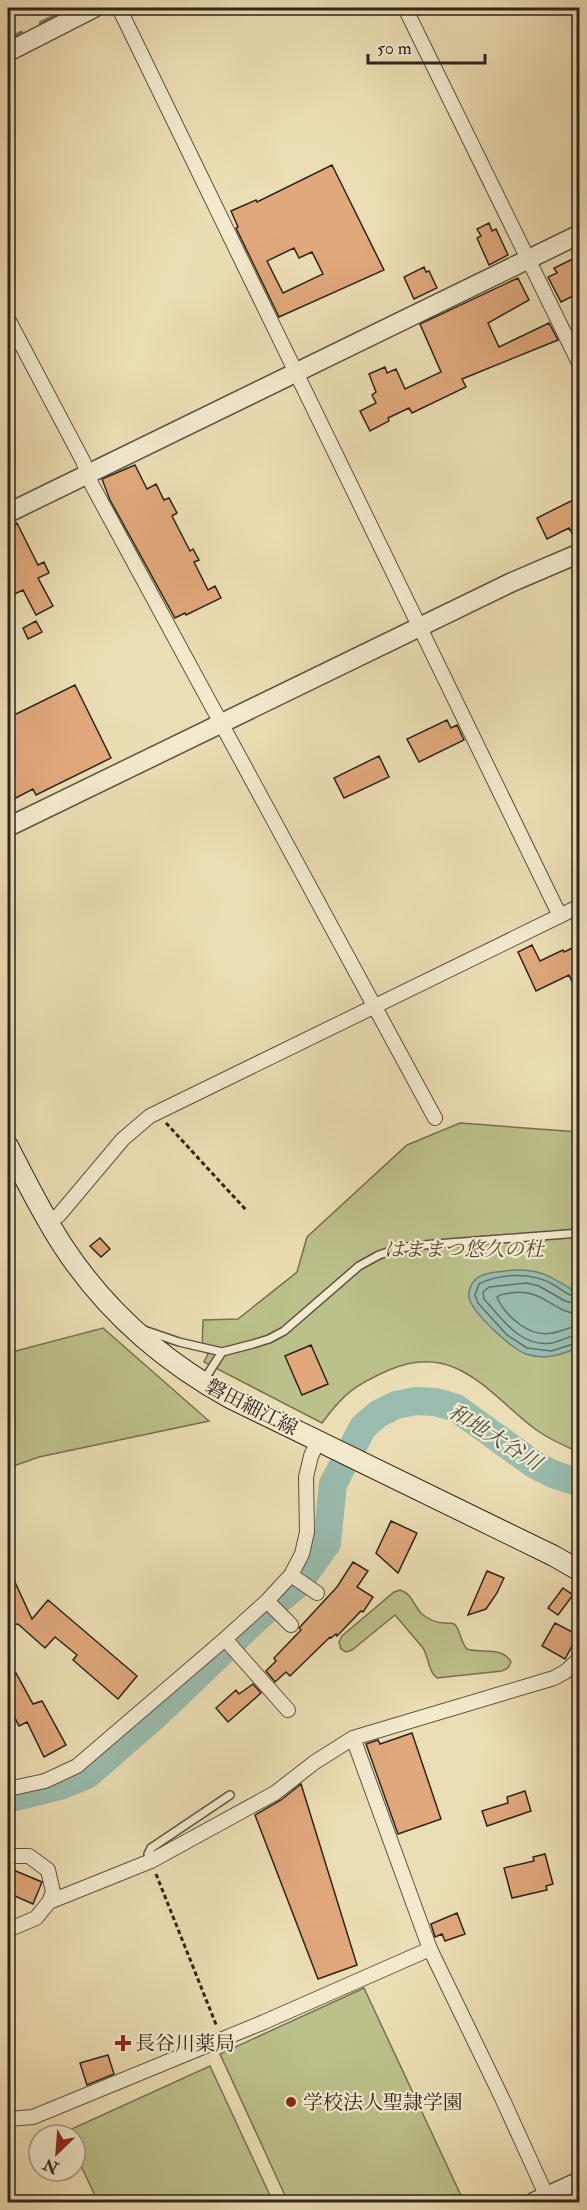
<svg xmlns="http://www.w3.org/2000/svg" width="587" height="2210" viewBox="0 0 587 2210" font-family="'IM FELL Double Pica','Noto Serif JP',serif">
	<rect width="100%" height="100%" fill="#ecdeb4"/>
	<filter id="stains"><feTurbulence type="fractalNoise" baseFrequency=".00333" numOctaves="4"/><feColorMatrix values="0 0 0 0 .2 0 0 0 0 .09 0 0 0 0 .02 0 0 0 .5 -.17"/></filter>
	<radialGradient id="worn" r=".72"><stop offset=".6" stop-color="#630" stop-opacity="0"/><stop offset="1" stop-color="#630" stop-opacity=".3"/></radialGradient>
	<!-- green -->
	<path fill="#bcc08a" stroke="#747253" stroke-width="1.5" d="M 460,1123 L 579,1132 L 579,1452 C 564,1446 549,1439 535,1429 C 488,1393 455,1341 389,1370 C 355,1385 344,1393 322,1423 L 204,1362 L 208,1354 L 202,1350 L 203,1320 L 238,1319 L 297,1272 L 307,1237 L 407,1145 Z
		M 103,1328 L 209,1421 L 39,1457 L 8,1468 L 8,1353 Z
		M 400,1590 C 413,1594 413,1606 422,1614 C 428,1619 437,1623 444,1623 C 446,1623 452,1623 454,1624 C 460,1627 460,1642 467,1649 C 482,1654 502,1646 511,1662 L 508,1668 L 502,1671 L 437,1678 C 428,1671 429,1658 423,1648 L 395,1615 L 352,1650 L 346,1652 L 341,1649 L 339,1642 L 342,1636 L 394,1592 Z
		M 364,1988 L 464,2202 L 288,2202 L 220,2054 Z
		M 210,2066 L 273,2202 L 98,2202 L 75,2153 L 75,2135 L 67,2135 L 65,2132 Z"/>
	<!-- water -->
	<path fill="#99bcae" stroke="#6e8074" stroke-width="1.5" d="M 514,1270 C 546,1269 553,1280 579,1293 L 579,1347 C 562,1355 545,1360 526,1354 C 512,1349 471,1312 469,1297 C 468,1291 471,1284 475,1280 C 483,1271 502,1272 514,1270 Z"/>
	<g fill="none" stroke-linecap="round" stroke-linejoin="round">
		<!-- shore -->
		<path stroke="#637065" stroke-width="1.5" d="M 580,1298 C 569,1297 563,1290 554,1285 C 533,1272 500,1273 479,1284 L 475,1295 L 478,1303 L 507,1335 L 527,1348 L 551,1351 L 580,1342
			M 580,1305 L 565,1301 L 539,1286 L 527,1283 L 489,1287 L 483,1292 L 484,1299 C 502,1319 521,1348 552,1343 C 562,1341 570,1335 580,1335
			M 580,1314 C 552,1313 545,1288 510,1293 C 505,1294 501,1294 497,1297 C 505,1316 530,1338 552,1333 C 562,1332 570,1326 580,1326"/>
		<!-- stream -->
		<path stroke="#6e8074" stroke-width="4.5" d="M 41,23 L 71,8
			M 8,40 L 21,33"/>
		<!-- river -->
		<path stroke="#99bcae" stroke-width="28" d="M 8,1799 L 60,1786 L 87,1775 L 157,1714 L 258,1617 L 297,1585 L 327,1543 L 333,1484 L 363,1427 L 378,1414 L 396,1405 L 416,1401 L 436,1402 L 456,1408 L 535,1465 L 553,1474 L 580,1483"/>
	</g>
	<!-- building -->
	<path fill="#e0a87b" stroke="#2d251c" stroke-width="1.5" fill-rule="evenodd" d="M 332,165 L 384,270 L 279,317 L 236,228 L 238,227 L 231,211 L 256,200 L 257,202 ZM 294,248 L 299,258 L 312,252 L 323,274 L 283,293 L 267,261 Z
		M 489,223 L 492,231 L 496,229 L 508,255 L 489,265 L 477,238 L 481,236 L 477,229 Z
		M 579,256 L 579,293 L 561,302 L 548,277 L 557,273 L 554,268 Z
		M 424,267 L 426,272 L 429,271 L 437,288 L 414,299 L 404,277 Z
		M 518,278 L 529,300 L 488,323 L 499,347 L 549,323 L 558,340 L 462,379 L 466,387 L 412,413 L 409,408 L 388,418 L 389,421 L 370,431 L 360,411 L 376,403 L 372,395 L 376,392 L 369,374 L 385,367 L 387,373 L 396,369 L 405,389 L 441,372 L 420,324 Z
		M 135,465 L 147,489 L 156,484 L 164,500 L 169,498 L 177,513 L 172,516 L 190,551 L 193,549 L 199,560 L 194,562 L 208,590 L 215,586 L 221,598 L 186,615 L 185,613 L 175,618 L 110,500 L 102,479 Z
		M 575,499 L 579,509 L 579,542 L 577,542 L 569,528 L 547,539 L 537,518 Z
		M 17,523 L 38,565 L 44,562 L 49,573 L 38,578 L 53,606 L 36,615 L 23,590 L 8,597 L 8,528 Z
		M 36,621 L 42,632 L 28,639 L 23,628 Z
		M 75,685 L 111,758 L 36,795 L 33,789 L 8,802 L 8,718 Z
		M 447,720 L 451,728 L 457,725 L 464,740 L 419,762 L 407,739 Z
		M 379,756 L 389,777 L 344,798 L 334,778 Z
		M 532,945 L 540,961 L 563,950 L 564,952 L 579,945 L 579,997 L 569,975 L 536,991 L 518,952 Z
		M 100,1238 L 110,1249 L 101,1257 L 90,1246 Z
		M 311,1345 L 328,1384 L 302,1395 L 285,1356 Z
		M 391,1521 L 417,1533 L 398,1573 L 376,1553 Z
		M 353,1562 L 368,1571 L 357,1587 L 373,1597 L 363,1612 L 361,1611 L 337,1636 L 336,1634 L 331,1638 L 330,1637 L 290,1676 L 286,1672 L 275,1682 L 266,1671 L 276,1661 L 274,1658 L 301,1630 L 299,1628 L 337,1587 Z
		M 8,1567 L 32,1619 L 48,1600 L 137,1676 L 118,1699 L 73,1660 L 77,1655 L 55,1637 L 45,1648 L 18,1624 L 8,1626 Z
		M 487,1571 L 504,1578 L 497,1593 L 486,1609 L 468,1615 Z
		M 563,1588 L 573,1595 L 558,1615 L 548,1608 Z
		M 555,1623 L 578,1635 L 565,1659 L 542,1646 Z
		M 16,1673 L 33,1704 L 42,1701 L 66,1745 L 44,1757 L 27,1722 L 19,1726 L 8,1704 L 8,1678 Z
		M 253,1684 L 261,1693 L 228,1722 L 216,1708 L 236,1690 L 239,1694 Z
		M 412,1733 L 441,1819 L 398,1834 L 366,1744 L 378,1740 L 380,1744 Z
		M 301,1784 L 357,1965 L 318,1979 L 255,1815 L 281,1800 Z
		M 525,1791 L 531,1811 L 487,1826 L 482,1811 L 508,1803 L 507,1797 Z
		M 545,1854 L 553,1884 L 546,1886 L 547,1890 L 512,1898 L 504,1868 L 534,1861 L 533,1857 Z
		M 11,1869 L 42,1882 L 33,1904 L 8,1893 L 8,1877 Z
		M 457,1913 L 465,1934 L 445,1941 L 442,1934 L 435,1937 L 431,1924 Z
		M 108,2055 L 114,2074 L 87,2085 L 80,2063 Z"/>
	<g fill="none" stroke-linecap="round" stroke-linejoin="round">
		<defs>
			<path id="service" d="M 144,1330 L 179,1342 L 222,1352 L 253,1344 L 269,1339 L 284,1331 L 359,1266 L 379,1255 L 400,1248 L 423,1245 L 580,1233
				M 204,1380 L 222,1352
				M 151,1861 L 148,1854 L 151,1848 L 230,1795"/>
			<path id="minor" d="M 119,8 L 560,916
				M 405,8 L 580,365
				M 8,319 L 83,461 L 92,485 L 435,1118
				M 48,1222 L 59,1215 L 123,1139 L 150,1116 L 580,906
				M 291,1575 L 317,1593
				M 267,1601 L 291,1625
				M 225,1639 L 288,1710
				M 353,1738 L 430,1949
				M 8,1789 L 45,1781 L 77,1766 L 225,1639 L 267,1601 L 291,1575 L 302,1554 L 307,1532 L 306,1477 L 311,1456 L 318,1441
				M 8,1856 L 29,1856 L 48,1870 L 53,1892 L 49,1902
				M 8,1930 L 36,1918 L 49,1902 L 151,1861 L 275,1793 L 315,1762 L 353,1738 L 554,1678 L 565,1672 L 580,1658
				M 8,2119 L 33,2117 L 264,2022 L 430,1949 L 502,2098 L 547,2197"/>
			<path id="tertiary" d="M 8,52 L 94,8
				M 8,513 L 580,234
				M 8,827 L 510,583 L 580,553
				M 534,2202 L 580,2181"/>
			<path id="secondary" d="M 8,1146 C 25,1179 42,1214 63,1246 C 105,1310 163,1361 230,1398 L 554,1556 L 580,1571"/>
		</defs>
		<!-- service casing -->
		<use href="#service" stroke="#5d5342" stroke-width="10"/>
		<!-- minor casing -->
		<use href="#minor" stroke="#5d5342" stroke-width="16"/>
		<!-- tertiary casing -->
		<use href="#tertiary" stroke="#5d5342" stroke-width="21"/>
		<!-- secondary casing -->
		<use href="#secondary" stroke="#2d251c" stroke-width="22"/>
		<!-- path -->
		<path stroke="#2d251c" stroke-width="3" stroke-dasharray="4.5 3" stroke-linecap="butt" d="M 166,1123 L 246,1210
			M 156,1874 L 217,2027"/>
		<!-- service -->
		<use href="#service" stroke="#f3eace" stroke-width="7"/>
		<!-- minor -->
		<use href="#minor" stroke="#f3eace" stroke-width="14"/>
		<!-- tertiary -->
		<use href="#tertiary" stroke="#f3eace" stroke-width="18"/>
		<!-- secondary -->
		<use href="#secondary" stroke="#f3eace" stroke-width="20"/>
	</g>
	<!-- markers -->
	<g fill="#8f2418" stroke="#f3eace" stroke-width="2">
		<path d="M120 2034h6v6h6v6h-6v6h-6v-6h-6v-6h6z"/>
		<circle cx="291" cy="2102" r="6"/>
	</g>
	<g text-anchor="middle" stroke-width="4.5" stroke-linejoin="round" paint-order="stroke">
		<!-- park labels -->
		<g font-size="20" font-style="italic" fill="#514c38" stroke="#f3eace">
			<text x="464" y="1256">はままつ悠久の杜</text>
		</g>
		<!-- street labels -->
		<g font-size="20" fill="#2d251c" stroke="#f3eace">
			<text transform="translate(252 1407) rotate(27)" y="7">磐田細江線</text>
		</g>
		<!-- poi labels -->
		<g font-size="20" fill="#2d251c" stroke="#f3eace" text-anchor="start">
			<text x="135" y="2050">長谷川薬局</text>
			<text x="303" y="2109">学校法人聖隷学園</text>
		</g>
		<!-- water labels -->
		<g font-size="21" font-style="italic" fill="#4d5248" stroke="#f3eace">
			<text transform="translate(495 1437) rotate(32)" y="7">和地大谷川</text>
		</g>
	</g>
	<!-- margin -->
	<rect width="587" height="2210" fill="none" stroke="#ecdeb4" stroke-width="30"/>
	<rect x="9" y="9" width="569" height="2192" fill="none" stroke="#2d251c" stroke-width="3"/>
	<rect x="15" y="15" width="557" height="2180" fill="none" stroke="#2d251c" stroke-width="1.5"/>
	<!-- north arrow -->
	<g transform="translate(57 2153) rotate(205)"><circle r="28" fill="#f3eace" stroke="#a49b87" stroke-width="1.5"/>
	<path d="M0-4.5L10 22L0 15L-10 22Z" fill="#8f2418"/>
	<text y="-9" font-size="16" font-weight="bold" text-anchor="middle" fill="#2d251c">N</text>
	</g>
	<!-- scale -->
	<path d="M368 54v9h117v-9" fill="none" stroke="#2d251c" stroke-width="3"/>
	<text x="377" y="54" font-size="18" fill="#2d251c" stroke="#f3eace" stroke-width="4.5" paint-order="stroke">50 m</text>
	<rect width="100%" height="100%" filter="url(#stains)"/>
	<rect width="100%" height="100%" fill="url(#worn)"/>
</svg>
